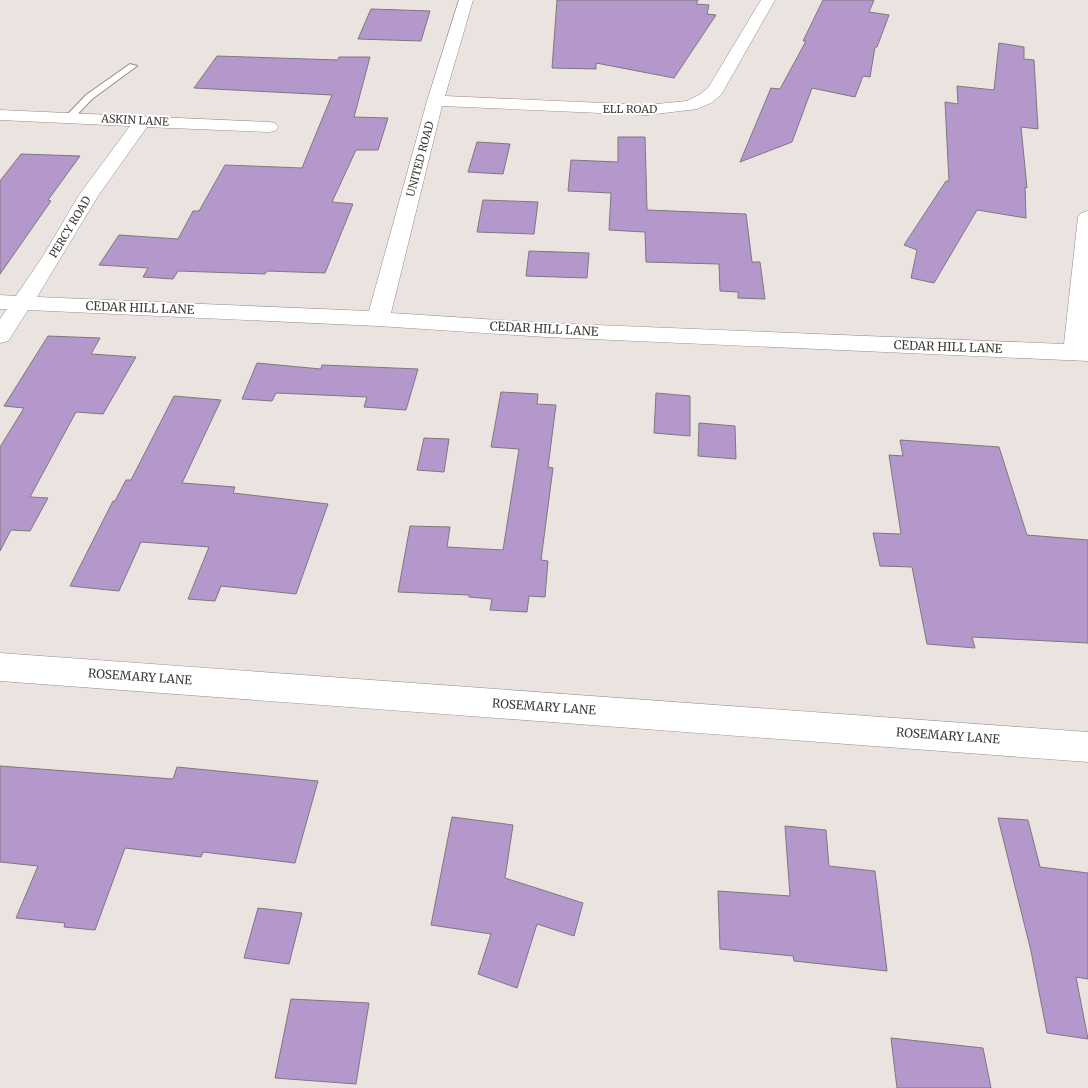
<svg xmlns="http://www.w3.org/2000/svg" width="1088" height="1088" viewBox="0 0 1088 1088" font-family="Merriweather,serif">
	<rect width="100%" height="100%" fill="#eae3df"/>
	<!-- building -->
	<path fill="#b498cc" stroke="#7c787f" d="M 557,0 L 698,0 L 696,4 L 709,5 L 707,14 L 716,15 L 674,78 L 596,63 L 596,69 L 552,68 Z
		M 823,0 L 874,0 L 869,12 L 889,15 L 877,47 L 875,47 L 870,77 L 863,76 L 855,97 L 812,88 L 792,142 L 740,162 L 771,88 L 780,89 L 806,41 L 803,41 Z
		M 371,9 L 430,11 L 421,41 L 358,39 Z
		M 999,43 L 1024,47 L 1024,59 L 1034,60 L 1038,129 L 1021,127 L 1027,188 L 1025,187 L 1026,218 L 977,210 L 934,283 L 911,278 L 917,250 L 904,245 L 946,181 L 949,181 L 945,102 L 958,104 L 957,86 L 994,90 Z
		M 217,56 L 338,60 L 339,57 L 370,57 L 354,117 L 388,118 L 378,150 L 356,150 L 332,202 L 353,204 L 325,273 L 267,271 L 265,274 L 178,271 L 173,279 L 143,277 L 148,268 L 99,265 L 119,235 L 178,239 L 193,211 L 199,211 L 225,165 L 302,168 L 332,95 L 194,88 Z
		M 618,137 L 645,137 L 647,210 L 746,214 L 752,262 L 760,262 L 765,299 L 738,298 L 738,292 L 720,291 L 719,264 L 646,262 L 645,232 L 609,230 L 611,193 L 568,191 L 571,160 L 618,162 Z
		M 477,142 L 510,144 L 503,174 L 468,172 Z
		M 21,154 L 80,156 L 48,200 L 51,201 L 0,274 L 0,181 Z
		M 483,200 L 538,202 L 534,234 L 477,232 Z
		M 529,251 L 589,253 L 587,278 L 526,276 Z
		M 48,336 L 100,338 L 91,354 L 136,357 L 103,414 L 76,412 L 30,497 L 48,498 L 30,531 L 11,530 L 0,551 L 0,447 L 24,408 L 4,406 Z
		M 257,363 L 321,369 L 322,365 L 418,369 L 406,410 L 364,407 L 367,397 L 276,393 L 272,401 L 242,399 Z
		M 501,392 L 538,394 L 537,404 L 556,405 L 548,467 L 553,468 L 541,560 L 548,561 L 545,597 L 529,596 L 527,612 L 490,610 L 492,599 L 469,597 L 469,595 L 398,592 L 410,526 L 450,527 L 447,547 L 503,550 L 519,449 L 491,447 Z
		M 656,393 L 690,396 L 690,436 L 654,433 Z
		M 174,396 L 221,400 L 182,483 L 235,487 L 233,493 L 328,504 L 296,594 L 221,586 L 215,601 L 188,599 L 209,547 L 141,542 L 119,591 L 70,586 L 113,501 L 115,501 L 126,480 L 131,480 Z
		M 699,423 L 735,426 L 736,459 L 698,456 Z
		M 424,438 L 449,439 L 444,472 L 417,470 Z
		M 900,440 L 999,447 L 1027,535 L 1088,540 L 1088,643 L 972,637 L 975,648 L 927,644 L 912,567 L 880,566 L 873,533 L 901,534 L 889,455 L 903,456 Z
		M 0,766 L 173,779 L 177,767 L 318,781 L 295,863 L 203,852 L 201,857 L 125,848 L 95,930 L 64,927 L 65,923 L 16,918 L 38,866 L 0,862 Z
		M 452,817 L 513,825 L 505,878 L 583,903 L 574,936 L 537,924 L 517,988 L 478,974 L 491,934 L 431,925 Z
		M 998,818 L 1028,820 L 1040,867 L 1088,873 L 1088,979 L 1076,977 L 1088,1039 L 1047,1033 L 1031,951 Z
		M 785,826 L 826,830 L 829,866 L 875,871 L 887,971 L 794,961 L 793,956 L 720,949 L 718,891 L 790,896 Z
		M 258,908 L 302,913 L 289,964 L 244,958 Z
		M 291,999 L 369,1003 L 356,1084 L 275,1078 Z
		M 891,1038 L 983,1048 L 991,1088 L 897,1088 Z"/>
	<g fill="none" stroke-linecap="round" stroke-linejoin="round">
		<defs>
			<path id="lane" d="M 130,64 L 137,66 L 92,99 L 73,119 L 67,119 L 67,115 L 86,95 Z"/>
			<path id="street" d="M 459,0 L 473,0 L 445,96 L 647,105 L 687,101 L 699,95 L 708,88 L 761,0 L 775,0 L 721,95 L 711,103 L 697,109 L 647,115 L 442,106 L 391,313 L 546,323 L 1064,344 L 1078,217 L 1081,213 L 1088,211 L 1088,361 L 546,337 L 378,326 L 28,310 L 8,341 L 0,343 L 0,319 L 7,309 L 0,309 L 0,295 L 16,296 L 43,256 L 79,195 L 130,126 L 0,120 L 0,110 L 269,122 L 275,123 L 278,127 L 275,131 L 269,132 L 147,127 L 98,196 L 37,297 L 369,311 L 427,101 Z
				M 0,653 L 1088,732 L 1088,762 L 0,681 Z"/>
		</defs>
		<!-- lane casing -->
		<use href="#lane" stroke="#948d89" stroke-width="2"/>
		<!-- street casing -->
		<use href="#street" stroke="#948d89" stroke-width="1"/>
		<!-- lane -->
		<use href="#lane" fill="#fff" fill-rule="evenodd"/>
		<!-- street -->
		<use href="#street" fill="#fff" fill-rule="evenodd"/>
	</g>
	<g text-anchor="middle" stroke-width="4" stroke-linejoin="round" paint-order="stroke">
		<!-- far-street labels -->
		<g font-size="11" fill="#3d3a38" stroke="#fff">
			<text x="630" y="113">ELL ROAD</text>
			<text transform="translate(135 120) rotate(3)" y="4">ASKIN LANE</text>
			<text transform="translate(420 159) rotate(-75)" y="4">UNITED ROAD</text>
			<text transform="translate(70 227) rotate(-59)" y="4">PERCY ROAD</text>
		</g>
		<!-- street labels -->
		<g font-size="12" fill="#3d3a38" stroke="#fff">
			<text transform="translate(140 308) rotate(2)" y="4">CEDAR HILL LANE</text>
			<text transform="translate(544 329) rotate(3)" y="4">CEDAR HILL LANE</text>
			<text transform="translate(948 347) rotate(2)" y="4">CEDAR HILL LANE</text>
			<text transform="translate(140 677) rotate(4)" y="4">ROSEMARY LANE</text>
			<text transform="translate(544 707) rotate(4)" y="4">ROSEMARY LANE</text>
			<text transform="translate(948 736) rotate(4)" y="4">ROSEMARY LANE</text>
		</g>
	</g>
</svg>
